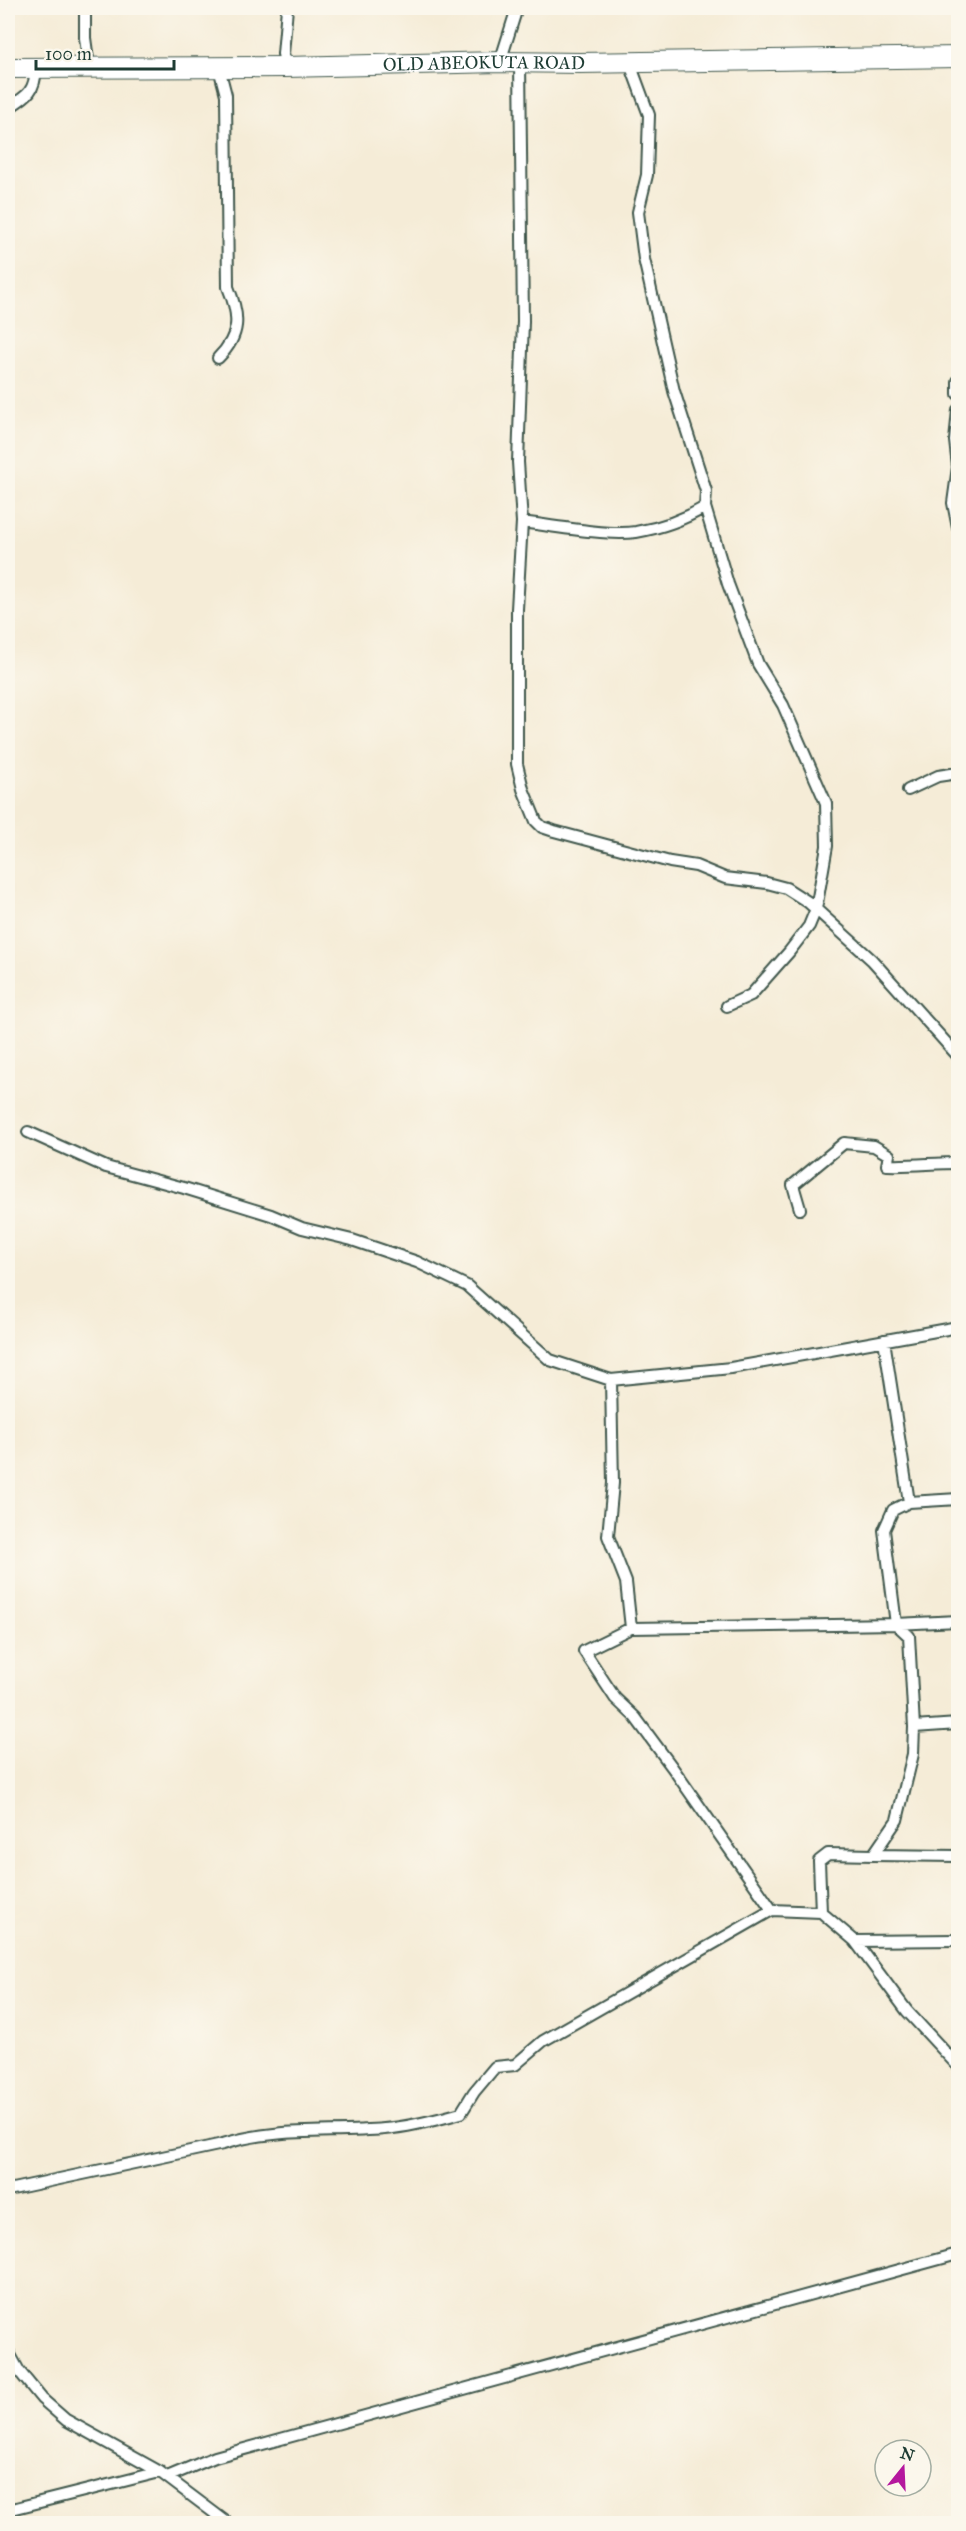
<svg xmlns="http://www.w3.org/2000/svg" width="966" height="2531" viewBox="0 0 966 2531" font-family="'IM FELL Great Primer',serif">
	<rect width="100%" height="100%" fill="#fbf7ec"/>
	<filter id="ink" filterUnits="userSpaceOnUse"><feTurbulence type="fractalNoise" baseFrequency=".0167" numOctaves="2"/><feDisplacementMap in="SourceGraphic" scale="12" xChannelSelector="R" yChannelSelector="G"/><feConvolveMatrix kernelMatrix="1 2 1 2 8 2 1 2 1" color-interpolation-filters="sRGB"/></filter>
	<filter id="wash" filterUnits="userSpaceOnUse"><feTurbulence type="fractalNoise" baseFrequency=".008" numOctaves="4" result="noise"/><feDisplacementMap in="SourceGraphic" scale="24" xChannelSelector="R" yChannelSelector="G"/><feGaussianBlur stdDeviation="1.35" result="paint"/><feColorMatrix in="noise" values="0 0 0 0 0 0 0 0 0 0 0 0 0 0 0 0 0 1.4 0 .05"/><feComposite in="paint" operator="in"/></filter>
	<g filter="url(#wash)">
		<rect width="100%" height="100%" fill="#f5ecd7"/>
	</g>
	<g filter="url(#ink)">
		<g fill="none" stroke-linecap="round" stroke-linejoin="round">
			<defs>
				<path id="street" d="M 85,8 L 85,38 L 89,67
					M 500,62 L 517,8
					M 520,63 L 523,321 L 518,462 L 522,522 L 517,609 L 517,764 L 523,789 L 536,821 L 542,827 L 554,831 L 670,862 L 696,866 L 725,878 L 767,883 L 786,888 L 808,902 L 872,960 L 958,1056
					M 286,67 L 283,54 L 287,8
					M 8,108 C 27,96 35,92 36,68
					M 218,358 C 241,335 240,316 228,287 L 226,95 L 219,68
					M 958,381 L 958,394
					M 958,410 L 955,441 L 958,467 L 953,503 L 958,528
					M 705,507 L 728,584 L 758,664 L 783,705 L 826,803 L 827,846 L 816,909 L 809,926 L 789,952 L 751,995 L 727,1006
					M 522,522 C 553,526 607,536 636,532 C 660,528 685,519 705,507 L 706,491 L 674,391 L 644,259 L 638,212 L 647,175 L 649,115 L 629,61
					M 908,790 L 938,776 L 958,773
					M 28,1132 L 106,1167 L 184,1188 L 271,1215 L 302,1228 L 352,1240 L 417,1262 L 467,1286 L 550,1360 L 611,1380
					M 800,1209 L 793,1185 L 844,1143 L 874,1146 L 889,1155 L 887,1165 C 911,1166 934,1163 958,1163
					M 884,1340 L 909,1502
					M 958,1499 L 909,1502 L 893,1510 L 884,1530 L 896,1624 L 958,1621
					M 631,1628 L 626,1582 L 608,1536 L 613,1483 L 611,1380 L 731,1368 L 958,1327
					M 914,1727 L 958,1724
					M 958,1856 L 873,1855 L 897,1820 L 913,1754 L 914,1727 L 909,1636 L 896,1624 L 631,1628 L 584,1651 L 615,1698 L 635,1717 L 672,1767 L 772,1910 L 821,1912 L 855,1941 L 907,2011 L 958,2066
					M 821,1912 L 819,1861 L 828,1854 L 873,1855
					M 855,1941 L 958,1940
					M 8,2190 L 223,2144 C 276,2127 330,2134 384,2129 C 410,2127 436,2120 461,2113 L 474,2092 L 495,2067 L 515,2065 L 543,2041 L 772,1910
					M 8,2351 L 19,2371 L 42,2399 L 66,2420 L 160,2472 L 229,2524
					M 167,2477 L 215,2457 L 958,2254
					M 8,2510 L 160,2472"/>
				<g id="highway">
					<path id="s1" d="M 8,68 L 286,67 L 500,62 L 580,63 L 958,57"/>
				</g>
			</defs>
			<!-- street casing -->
			<use href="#street" stroke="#3f574c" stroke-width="14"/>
			<!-- highway casing -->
			<use href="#highway" stroke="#3f574c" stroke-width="22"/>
			<!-- street -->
			<use href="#street" stroke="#fff" stroke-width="10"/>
			<!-- highway -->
			<use href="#highway" stroke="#fff" stroke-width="20"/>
		</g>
	</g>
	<g text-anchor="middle" stroke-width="6" stroke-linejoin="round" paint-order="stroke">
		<!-- street labels -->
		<g font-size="18" fill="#1f3d34" stroke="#fbf7ec">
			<text dy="6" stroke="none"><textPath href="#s1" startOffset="476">OLD ABEOKUTA ROAD</textPath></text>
		</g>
	</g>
	<!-- margin -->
	<rect width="966" height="2531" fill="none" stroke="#fbf7ec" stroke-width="30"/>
	<!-- north arrow -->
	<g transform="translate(903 2468) rotate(18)"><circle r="28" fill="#fbf7ec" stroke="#a3ada2" stroke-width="1.5"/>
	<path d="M0-4.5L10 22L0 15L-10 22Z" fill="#b5179e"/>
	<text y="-9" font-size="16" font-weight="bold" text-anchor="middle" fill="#1f3d34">N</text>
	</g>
	<!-- scale -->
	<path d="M36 60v9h138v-9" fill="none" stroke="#1f3d34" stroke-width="3"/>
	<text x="45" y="60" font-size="18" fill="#1f3d34" stroke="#fbf7ec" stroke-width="4.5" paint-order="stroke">100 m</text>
</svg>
